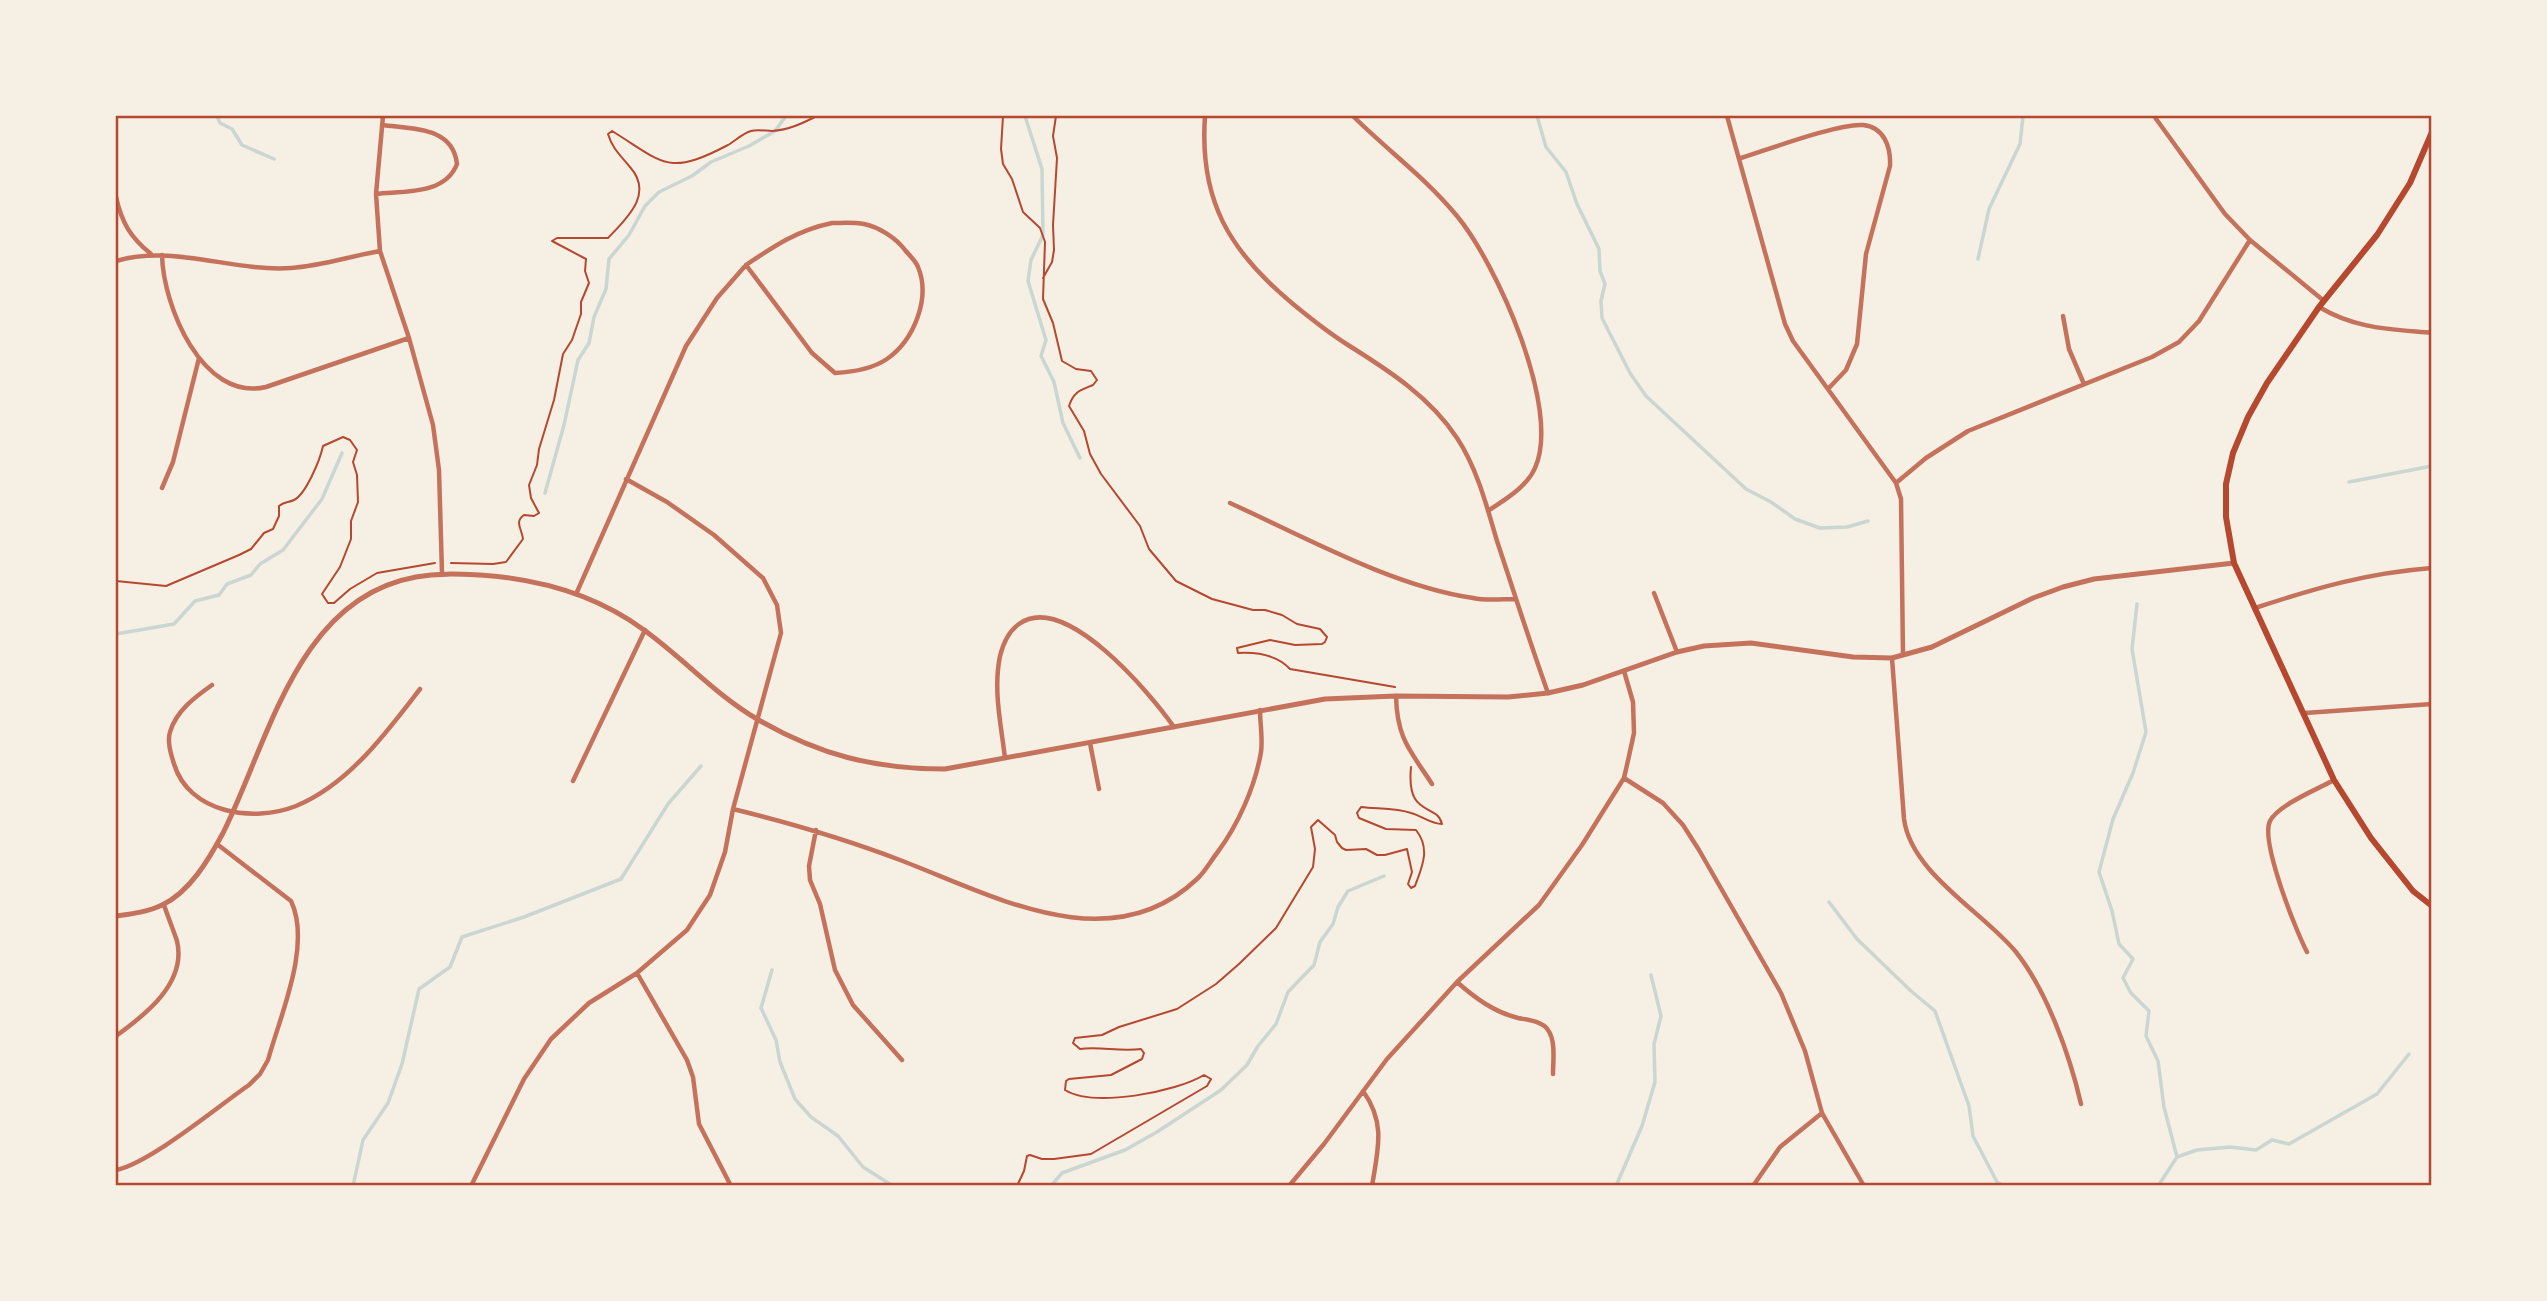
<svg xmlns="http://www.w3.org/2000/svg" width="2547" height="1301" viewBox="0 0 2547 1301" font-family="'Public Sans',sans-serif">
	<rect width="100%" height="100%" fill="#f6efe4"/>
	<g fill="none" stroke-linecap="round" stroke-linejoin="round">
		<!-- stream -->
		<path stroke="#c9d6d2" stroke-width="3.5" d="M 217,116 L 220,123 L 232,129 L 242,145 L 274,159
			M 1025,116 L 1042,169 L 1043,235 L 1031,260 L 1028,281 L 1046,340 L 1041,356 L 1054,382 L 1063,423 L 1080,458
			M 1537,116 L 1546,147 L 1566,172 L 1577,204 L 1599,249 L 1600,271 L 1605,284 L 1601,301 L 1602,318 L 1630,373 L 1646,396 L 1746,489 L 1771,502 L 1795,519 L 1820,528 L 1847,527 L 1868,521
			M 1978,259 L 1989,209 L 2020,144 L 2023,116
			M 2349,482 L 2432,466
			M 545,493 L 564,425 L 578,360 L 589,343 L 594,317 L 606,289 L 609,259 L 629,235 L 645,206 L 659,192 L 692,176 L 711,162 L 749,146 L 775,131 L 786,116
			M 2137,604 L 2132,649 L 2146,732 L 2133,773 L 2113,819 L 2099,872 L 2112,911 L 2119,944 L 2133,959 L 2123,978 L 2131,993 L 2149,1011 L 2146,1036 L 2158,1061 L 2164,1107 L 2177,1157 L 2158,1186
			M 116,634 L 174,624 L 195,601 L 219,595 L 227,584 L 251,575 L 260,564 L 283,550 L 322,499 L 342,453
			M 1829,902 L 1857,939 L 1911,991 L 1935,1011 L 1969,1106 L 1973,1136 L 1997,1182 L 2004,1186
			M 772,970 L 761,1008 L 776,1040 L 780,1062 L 795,1099 L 811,1117 L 838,1136 L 863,1167 L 893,1186
			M 2177,1157 L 2197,1150 L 2230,1147 L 2256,1150 L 2272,1140 L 2289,1144 L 2377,1094 L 2409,1054
			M 353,1186 L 363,1140 L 388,1103 L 402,1064 L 419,989 L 450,967 L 462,937 L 524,917 L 621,879 L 668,804 L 701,766
			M 1051,1186 L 1062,1173 L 1125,1150 L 1157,1132 L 1221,1090 L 1247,1065 L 1258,1046 L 1276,1024 L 1288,992 L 1314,965 L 1320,942 L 1333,924 L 1338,907 L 1348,891 L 1384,876
			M 1616,1186 L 1642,1126 L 1655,1082 L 1654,1044 L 1661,1016 L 1651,975"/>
		<!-- path -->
		<path stroke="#b5482f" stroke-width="2" d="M 1003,116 L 1001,149 L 1003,164 L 1012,179 L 1023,212 L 1040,228 L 1045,242 L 1043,299 L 1053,323 L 1062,361 L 1076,369 L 1091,371 L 1097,380 L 1093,385 C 1081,390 1074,391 1069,406 L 1084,431 L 1090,454 L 1101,474 L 1140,526 L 1149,549 L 1176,581 L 1212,599 L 1253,610 L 1265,610 L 1282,615 L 1297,624 L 1320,629 L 1327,637 L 1325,642 L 1322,644 L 1295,645 L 1270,640 L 1237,648 L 1238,653 C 1257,652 1277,655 1290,669 L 1395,687
			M 1043,278 L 1052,262 L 1054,250 L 1053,225 L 1057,158 L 1053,136 L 1056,116
			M 451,563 L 493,564 L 506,562 L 523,539 C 522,529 514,522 524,515 L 534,516 L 539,513 L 531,498 L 529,485 L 537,465 L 539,449 L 554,400 L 563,354 L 572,340 L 581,314 L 581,302 L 589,283 L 585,271 L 586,259 L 552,241 L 557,238 L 608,238 C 627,218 654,194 630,167 C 621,156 612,148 608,134 L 612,131 C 664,163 667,177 728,145 C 735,141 743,133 751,131 C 757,129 766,131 772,131 C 789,130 803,123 817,116
			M 116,581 L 166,586 L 239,555 L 251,549 L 264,533 L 273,529 L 279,516 L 279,506 C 285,501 288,503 294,500 C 306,494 320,460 323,446 L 343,437 L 350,440 L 357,450 L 353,462 L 357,475 L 358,502 L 351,521 L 351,539 L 340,567 L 322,594 L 328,603 L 334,603 L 350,589 L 377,573 L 435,563
			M 1017,1186 L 1024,1171 L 1027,1156 L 1030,1155 L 1042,1159 L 1054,1159 L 1091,1154 L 1207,1086 L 1211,1079 L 1204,1075 C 1176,1092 1094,1108 1065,1090 L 1066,1081 L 1069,1079 L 1111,1075 L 1142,1059 L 1144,1053 L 1141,1049 C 1120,1052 1099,1046 1080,1049 L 1073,1043 L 1075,1038 L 1102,1035 L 1119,1027 L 1177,1009 L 1216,984 L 1239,964 L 1276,928 L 1313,867 L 1315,849 L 1311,827 L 1318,820 L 1335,835 L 1337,842 L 1342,848 L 1346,850 L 1366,849 L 1377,855 L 1385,855 L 1407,849 L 1412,872 L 1408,884 L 1411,888 L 1415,886 C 1422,867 1431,849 1416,830 L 1386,829 L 1359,818 L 1357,813 L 1361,807 C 1377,809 1396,808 1411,813 C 1422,816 1431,824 1442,824 C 1437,802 1406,819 1411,767"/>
		<!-- minor -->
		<path stroke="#c5725c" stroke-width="4.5" d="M 383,116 L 376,194 L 380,251 L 409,338 L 433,425 L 439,470 L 442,573
			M 1205,116 C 1199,200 1229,251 1293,304 C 1310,318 1329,333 1348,345 C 1388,370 1430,397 1457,438 C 1477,468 1487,507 1497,541 C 1514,592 1530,643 1548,693
			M 1353,116 C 1387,150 1426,178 1457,216 C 1496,263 1562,409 1535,468 C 1527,487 1504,500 1488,511
			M 1727,116 L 1785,324 L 1793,341 L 1896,483 L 1901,499 L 1903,655
			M 2154,116 L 2225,214 L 2250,240 L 2324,301
			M 1741,158 C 1767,150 1839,123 1863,125 C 1884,127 1891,147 1890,166 L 1866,254 L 1857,344 L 1846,370 L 1828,389
			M 376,194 C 404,191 445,195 457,164 C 453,126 411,129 382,125
			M 116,197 C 122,223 130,237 151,254
			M 832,223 C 842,223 854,222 864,224 C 879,227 896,238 905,250 C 909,255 916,261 918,267 C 931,298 914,340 887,359 C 872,369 854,372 835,373 L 812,353 L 746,265 C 774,246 798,230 832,223 Z
			M 162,255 C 163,305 202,402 266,387 L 409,338
			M 116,261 C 174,244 232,272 291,268 C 321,266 351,256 380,251
			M 2319,307 C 2356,329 2389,329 2432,333
			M 2063,316 L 2069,349 L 2084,384
			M 1896,483 L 1926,458 L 1968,431 L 2152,357 L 2179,342 L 2199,321 L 2250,240
			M 162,488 L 173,462 L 199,358
			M 1230,503 C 1305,537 1392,586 1473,598 C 1487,601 1502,599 1516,599
			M 577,592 L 686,346 L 717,298 L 746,265
			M 1654,593 L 1677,652
			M 2255,608 C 2316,588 2367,573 2432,568
			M 1892,658 L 1904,819 C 1911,873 1983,912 2016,952 C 2047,991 2070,1056 2081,1104
			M 212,685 C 195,697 176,711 170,732 C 167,742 171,754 174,764 C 189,813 253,823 296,806 C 349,784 386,733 420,689
			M 1396,696 C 1397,739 1410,750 1432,784
			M 2305,713 L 2432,704
			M 1090,743 L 1099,789
			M 1005,758 C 1001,724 993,690 1000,656 C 1003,644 1009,631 1019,624 C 1065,591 1150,693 1174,727
			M 1624,778 L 1663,803 L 1683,825 L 1699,850 L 1781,993 L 1805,1051 L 1822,1113 L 1864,1186
			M 573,781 L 645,630
			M 733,809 C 790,823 845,839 900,860 C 992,895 1110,962 1197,879 C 1205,872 1210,862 1217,853 C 1238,825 1255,787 1261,752 C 1263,739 1260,724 1260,710
			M 816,830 L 809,866 L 810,880 L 820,904 L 835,970 L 853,1005 L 902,1060
			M 2307,952 C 2296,931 2260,841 2270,821 C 2278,805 2318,789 2334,780
			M 637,973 L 687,1060 L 693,1077 L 699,1124 L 731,1186
			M 1457,982 C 1475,998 1494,1012 1518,1018 C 1528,1020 1542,1021 1548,1030 C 1556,1041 1553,1061 1553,1074
			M 116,1036 C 145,1015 187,983 177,941 C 173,929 168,917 164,905
			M 1363,1091 C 1386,1123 1378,1149 1372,1186
			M 116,1170 C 150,1163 217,1107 249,1085 L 260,1074 L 268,1060 C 280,1016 312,945 291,901 L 217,844
			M 471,1186 L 524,1079 L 551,1039 L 589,1003 L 637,973 L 687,930 L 710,895 L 725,852 L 733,809 L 781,633 L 777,605 L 763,578 L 714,535 L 667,502 L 626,479
			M 1289,1186 L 1324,1144 L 1387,1059 L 1457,982 L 1539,905 L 1582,845 L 1624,778 L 1629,756 L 1634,733 L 1633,702 L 1624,671
			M 1753,1186 L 1780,1147 L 1822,1113"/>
		<!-- tertiary -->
		<path stroke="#c5725c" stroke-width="5" d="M 116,916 C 131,914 148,912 162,905 C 190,892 209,859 223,833 C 269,741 297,598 416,577 C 438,573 458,574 480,575 C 540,579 595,594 644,630 C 683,658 716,695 757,719 C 819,755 874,769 945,769 L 1325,699 L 1396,696 L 1508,697 L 1548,693 L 1583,685 L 1677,652 L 1704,646 L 1751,643 L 1853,657 L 1892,658 L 1932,647 L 2033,598 L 2063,587 L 2094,579 L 2234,563"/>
		<!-- secondary -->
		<path stroke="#b5482f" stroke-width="6" d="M 2432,132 L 2410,183 L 2377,235 L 2319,307 L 2267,383 L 2248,417 L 2233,453 L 2226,484 L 2226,517 L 2234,563 L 2334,780 L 2371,838 L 2413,891 L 2432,906"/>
	</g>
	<!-- border -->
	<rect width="2547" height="1301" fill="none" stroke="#f6efe4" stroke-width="234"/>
	<rect x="117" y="117" width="2313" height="1067" fill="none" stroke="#b5482f" stroke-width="2.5"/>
</svg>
